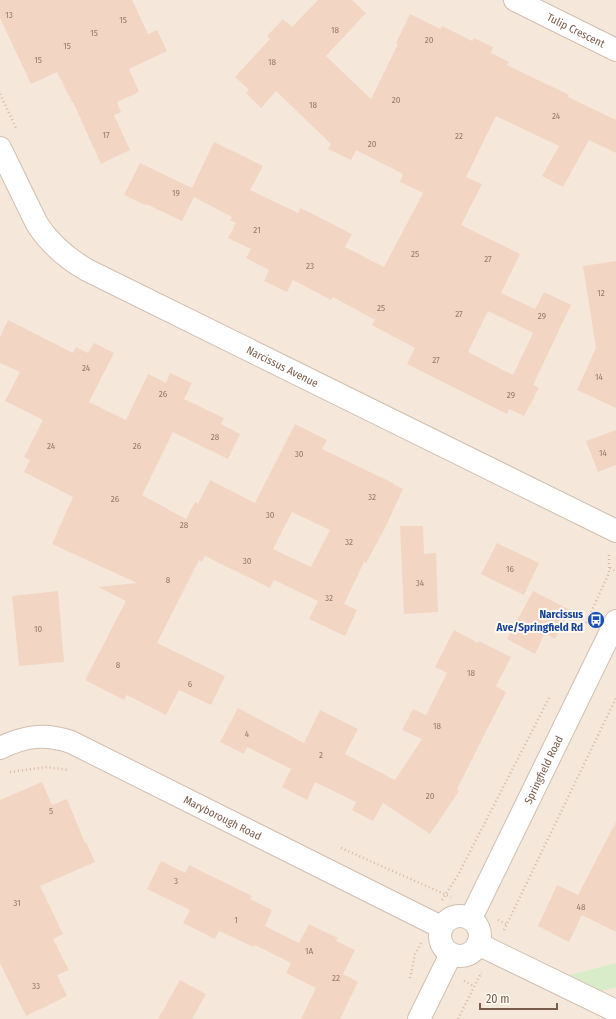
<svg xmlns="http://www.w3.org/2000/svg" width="616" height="1019" viewBox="0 0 616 1019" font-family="'Fira Sans Condensed',sans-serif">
	<rect width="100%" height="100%" fill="#fdf6ec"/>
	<!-- residential -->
	<path fill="#f5e8da" d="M 0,0 L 616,0 L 616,1019 L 0,1019 Z"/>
	<!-- green -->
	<path fill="#d8ecc9" d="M 616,963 L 616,987 L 584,996 L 551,980 Z"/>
	<!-- building -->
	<path fill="#f3d5c3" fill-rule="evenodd" d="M 0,0 L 132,0 L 148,34 L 157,30 L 167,51 L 129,69 L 139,92 L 117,102 L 121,112 L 114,115 L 130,150 L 101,164 L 73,102 L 72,102 L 57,72 L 31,84 L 0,18 Z
		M 318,0 L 352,0 L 366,13 L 326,56 L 371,99 L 398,44 L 396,43 L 410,14 L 440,29 L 442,26 L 472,41 L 474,38 L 493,47 L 491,53 L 509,62 L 507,65 L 569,95 L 568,97 L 616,120 L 616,153 L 589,140 L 563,187 L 542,176 L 559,146 L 496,116 L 466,177 L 482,184 L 461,225 L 520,254 L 501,293 L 535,309 L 544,292 L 571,305 L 533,385 L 539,388 L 524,416 L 509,409 L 507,414 L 407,364 L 415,348 L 372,325 L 375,320 L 333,297 L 331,300 L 293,280 L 287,292 L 264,281 L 269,270 L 246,258 L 251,249 L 228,238 L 236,223 L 230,220 L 232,217 L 194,197 L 182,221 L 146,204 L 145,205 L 124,195 L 140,163 L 192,188 L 214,142 L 263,166 L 250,190 L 298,213 L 301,208 L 352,234 L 345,247 L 384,267 L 423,193 L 400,182 L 403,174 L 356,150 L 351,160 L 328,149 L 331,144 L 276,91 L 261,108 L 246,93 L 249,90 L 235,77 L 270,39 L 267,36 L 283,19 L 292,27 ZM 488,311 L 533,333 L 513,375 L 468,352 Z
		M 616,261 L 616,408 L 577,390 L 596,348 L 583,266 Z
		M 8,320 L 73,353 L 76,347 L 88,353 L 94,343 L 114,353 L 89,402 L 126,420 L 148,374 L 166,383 L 170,373 L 192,383 L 184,399 L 224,418 L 221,424 L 240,434 L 228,459 L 173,432 L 142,495 L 186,519 L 195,502 L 198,504 L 210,480 L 255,503 L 295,424 L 327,440 L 322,449 L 393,483 L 393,484 L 403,489 L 384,530 L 366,563 L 364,562 L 344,604 L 357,610 L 345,636 L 309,619 L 318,601 L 274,580 L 270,588 L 205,556 L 202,562 L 199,560 L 157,643 L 225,676 L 211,705 L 179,690 L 166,715 L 127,695 L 124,700 L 85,680 L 126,601 L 98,587 L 137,583 L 52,544 L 73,497 L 24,472 L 30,460 L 24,457 L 43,420 L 5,401 L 20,372 L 0,363 L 0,337 ZM 292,512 L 330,530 L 311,567 L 273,549 Z
		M 616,430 L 616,465 L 598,472 L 586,441 Z
		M 400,526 L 423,526 L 424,554 L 436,553 L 438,612 L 404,614 Z
		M 497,543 L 539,563 L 524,595 L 481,574 Z
		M 58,591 L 64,662 L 19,666 L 12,596 Z
		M 533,591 L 570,610 L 555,639 L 545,633 L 535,654 L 507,639 Z
		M 454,630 L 478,643 L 479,641 L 511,657 L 496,686 L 506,692 L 457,789 L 459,791 L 430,834 L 383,803 L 373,821 L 352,810 L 356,802 L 315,782 L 307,800 L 282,787 L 291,769 L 247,747 L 244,754 L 220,742 L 238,708 L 304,743 L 320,710 L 358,729 L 345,754 L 395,780 L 422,739 L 402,730 L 413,709 L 426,715 L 447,673 L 435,667 Z
		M 42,782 L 52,805 L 67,799 L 85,843 L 86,842 L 95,862 L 40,886 L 63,934 L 53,939 L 69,970 L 57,975 L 67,996 L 26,1016 L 0,963 L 0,800 Z
		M 616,822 L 616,932 L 582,915 L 569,942 L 538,926 L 557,885 L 578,895 Z
		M 161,861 L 185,873 L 189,865 L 252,896 L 250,899 L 272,910 L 265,926 L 299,943 L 309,924 L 338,938 L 336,941 L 355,950 L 343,974 L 358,982 L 340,1019 L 301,1019 L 316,988 L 286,973 L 291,963 L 255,945 L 254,947 L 219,931 L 215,939 L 183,923 L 190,910 L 147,889 Z
		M 180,980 L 206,994 L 192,1019 L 158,1019 Z"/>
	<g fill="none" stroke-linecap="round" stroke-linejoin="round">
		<defs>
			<g id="minor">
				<path id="s1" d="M 515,0 L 616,50"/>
				<path id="s2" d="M 0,148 L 37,224 C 50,244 66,258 87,270 L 616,531"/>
				<path id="s3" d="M 0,748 C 25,736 44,733 71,742 L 441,927"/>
				<circle cx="460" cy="936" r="20"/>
				<path id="s4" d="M 471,918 L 616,621"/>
				<path d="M 478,944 L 616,1011"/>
				<path d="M 419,1019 L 451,954"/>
			</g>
		</defs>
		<!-- minor casing -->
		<use href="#minor" stroke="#d1beb0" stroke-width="24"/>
		<!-- path -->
		<path stroke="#d9b8a5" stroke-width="2.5" stroke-dasharray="1 3" stroke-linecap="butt" d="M 0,94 L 17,130
			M 610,568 L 616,571
			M 586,623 L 609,573 L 609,553
			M 10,772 L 47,767 L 69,770
			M 341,848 L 451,897
			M 442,900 L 458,875 L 550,696
			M 498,920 L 506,924
			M 504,930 L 616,698
			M 410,978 L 415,954 L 421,943
			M 464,981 L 474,986
			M 458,1019 L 481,973 L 482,973"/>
		<!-- minor -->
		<use href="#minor" stroke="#fff" stroke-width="22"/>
	</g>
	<!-- icons -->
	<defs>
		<symbol id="bus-disc" viewBox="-11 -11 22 22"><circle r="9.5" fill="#1a4fb4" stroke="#fffaf3"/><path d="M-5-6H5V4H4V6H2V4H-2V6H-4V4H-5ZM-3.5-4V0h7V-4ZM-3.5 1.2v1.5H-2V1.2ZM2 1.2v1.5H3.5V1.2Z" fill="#fff"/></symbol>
	</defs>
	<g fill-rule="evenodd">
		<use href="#bus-disc" x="586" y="610" width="20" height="20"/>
	</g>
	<g text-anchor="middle" stroke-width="4" stroke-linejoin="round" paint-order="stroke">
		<!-- number labels -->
		<g font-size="9" fill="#987a6a">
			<text x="9" y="18">13</text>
			<text x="123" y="23">15</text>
			<text x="335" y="33">18</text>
			<text x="94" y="36">15</text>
			<text x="429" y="43">20</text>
			<text x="67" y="49">15</text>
			<text x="38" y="63">15</text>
			<text x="272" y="65">18</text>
			<text x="396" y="103">20</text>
			<text x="313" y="108">18</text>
			<text x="556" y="119">24</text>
			<text x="106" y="138">17</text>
			<text x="459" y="139">22</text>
			<text x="372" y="147">20</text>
			<text x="176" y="196">19</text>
			<text x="257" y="233">21</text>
			<text x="415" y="257">25</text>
			<text x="488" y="262">27</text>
			<text x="310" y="269">23</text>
			<text x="601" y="296">12</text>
			<text x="381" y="311">25</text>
			<text x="459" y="317">27</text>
			<text x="542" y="319">29</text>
			<text x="436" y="363">27</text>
			<text x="86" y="371">24</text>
			<text x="599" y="380">14</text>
			<text x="163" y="397">26</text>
			<text x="511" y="398">29</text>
			<text x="215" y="440">28</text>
			<text x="51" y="449">24</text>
			<text x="137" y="449">26</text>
			<text x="603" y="456">14</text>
			<text x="299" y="457">30</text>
			<text x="372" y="500">32</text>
			<text x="115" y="502">26</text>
			<text x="270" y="518">30</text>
			<text x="184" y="528">28</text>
			<text x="349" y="545">32</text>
			<text x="247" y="564">30</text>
			<text x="510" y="572">16</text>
			<text x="168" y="583">8</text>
			<text x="420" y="586">34</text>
			<text x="329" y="601">32</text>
			<text x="38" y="632">10</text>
			<text x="118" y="668">8</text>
			<text x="471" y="676">18</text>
			<text x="190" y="687">6</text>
			<text x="437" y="729">18</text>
			<text x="247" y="737">4</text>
			<text x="321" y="758">2</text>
			<text x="430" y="799">20</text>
			<text x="51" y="814">5</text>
			<text x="176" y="884">3</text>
			<text x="17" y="906">31</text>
			<text x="581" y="910">48</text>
			<text x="236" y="923">1</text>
			<text x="309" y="954">1A</text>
			<text x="336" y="981">22</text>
			<text x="36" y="989">33</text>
		</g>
		<!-- street labels -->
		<g font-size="11" fill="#7a5c4d" stroke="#fffaf3">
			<text dy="4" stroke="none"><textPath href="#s1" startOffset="68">Tulip Crescent</textPath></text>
			<text dy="4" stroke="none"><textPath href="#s2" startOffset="371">Narcissus Avenue</textPath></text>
			<text dy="4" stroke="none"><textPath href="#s4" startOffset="165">Springfield Road</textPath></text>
			<text dy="4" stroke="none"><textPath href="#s3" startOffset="243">Maryborough Road</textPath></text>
		</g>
		<!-- transit labels -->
		<g font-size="11" font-weight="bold" fill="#164399" stroke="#fffaf3" text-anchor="end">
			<text x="583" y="618">Narcissus<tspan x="583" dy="13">Ave/Springfield Rd</tspan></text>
		</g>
	</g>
	<!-- scale -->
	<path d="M480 1003v6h77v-6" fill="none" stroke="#7a5c4d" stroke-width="2"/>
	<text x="486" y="1003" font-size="12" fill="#7a5c4d" stroke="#fffaf3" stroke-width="3" paint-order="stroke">20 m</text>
</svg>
